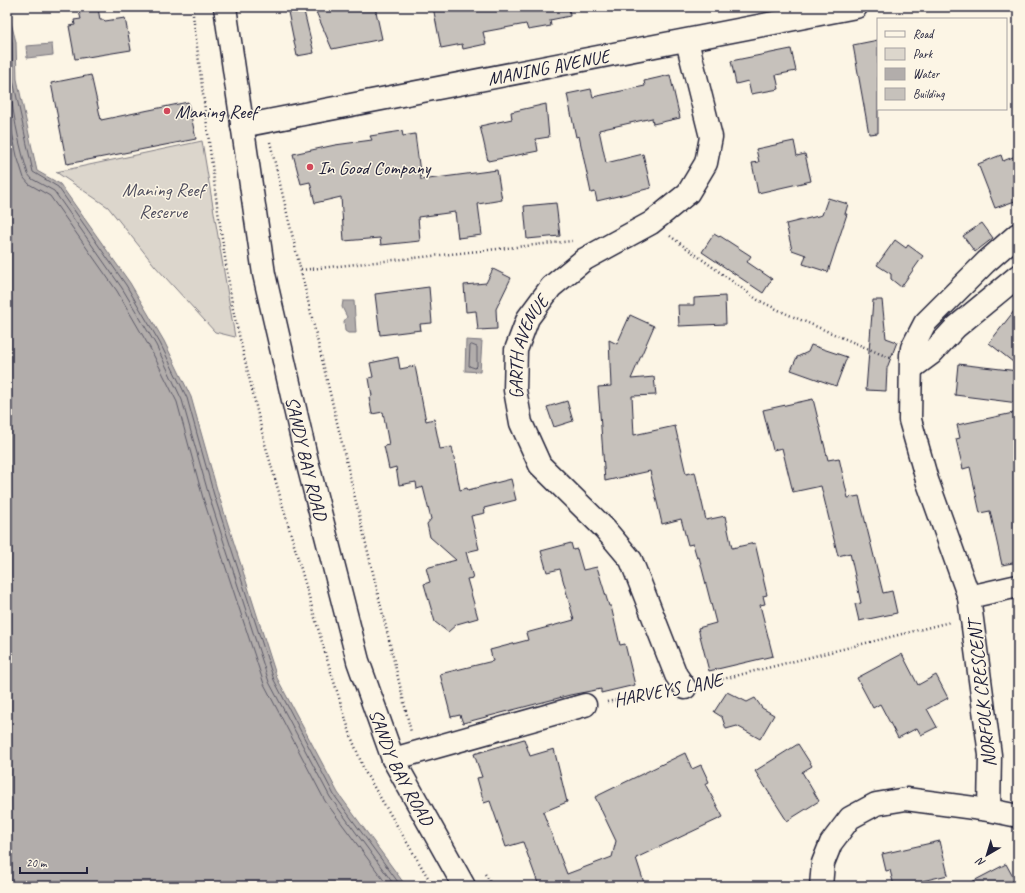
<svg xmlns="http://www.w3.org/2000/svg" width="1025" height="893" viewBox="0 0 1025 893" font-family="Caveat,sans-serif">
	<rect width="100%" height="100%" fill="#fcf5e5"/>
	<filter id="ink" filterUnits="userSpaceOnUse"><feTurbulence type="fractalNoise" baseFrequency=".025" numOctaves="2"/><feDisplacementMap in="SourceGraphic" scale="8" xChannelSelector="R" yChannelSelector="G"/><feConvolveMatrix kernelMatrix="1 2 1 2 8 2 1 2 1" color-interpolation-filters="sRGB"/></filter>
	<g filter="url(#ink)">
		<!-- green -->
		<path fill="#dcd6cc" stroke="#7f7c84" d="M 202,141 L 235,337 L 215,332 L 155,266 L 108,207 L 56,172 Z"/>
		<!-- water -->
		<path fill="#b2adab" stroke="#78757e" d="M 7,7 L 16,42 L 17,79 L 37,171 L 60,184 L 130,283 L 164,341 L 191,397 L 218,493 L 277,678 L 338,793 L 406,886 L 7,886 Z
			M 52,44 L 53,55 L 27,58 L 26,46 Z
			M 343,301 L 354,301 L 356,333 L 348,333 L 345,331 L 344,321 L 347,317 L 342,307 Z
			M 466,340 L 482,341 L 480,372 L 465,371 Z"/>
		<g fill="none" stroke-linecap="round" stroke-linejoin="round">
			<!-- shore -->
			<path stroke="#5c5a68" stroke-width="1" d="M 7,22 L 12,42 L 13,80 L 33,172 L 58,187 L 126,285 L 160,343 L 187,398 L 214,495 L 274,680 L 334,795 L 401,886
				M 7,43 C 8,87 15,132 28,174 L 32,179 L 54,191 L 122,288 L 156,345 L 182,400 L 209,496 L 269,682 L 330,797 L 395,886
				M 7,109 L 17,156 L 24,178 L 29,184 L 50,196 L 117,291 L 150,348 L 177,402 L 203,498 L 264,684 L 325,801 L 388,886
				M 472,345 L 477,347 L 477,366 L 475,368 L 469,366 L 470,346 Z"/>
		</g>
		<!-- building -->
		<path fill="#c6c1bb" stroke="#22223b" d="M 287,7 L 303,7 L 314,53 L 297,56 Z
			M 314,7 L 375,7 L 382,39 L 332,49 Z
			M 433,7 L 569,7 L 570,16 L 550,20 L 551,26 L 528,30 L 526,24 L 483,32 L 486,44 L 463,49 L 462,44 L 441,48 Z
			M 98,8 L 100,20 L 104,20 L 105,21 L 125,18 L 131,50 L 75,59 L 69,26 L 75,25 L 74,20 L 81,19 L 79,12 Z
			M 878,40 L 878,133 L 869,134 L 853,45 Z
			M 791,49 L 796,71 L 776,75 L 779,89 L 751,94 L 748,81 L 736,84 L 731,61 Z
			M 91,75 L 101,120 L 188,102 L 196,139 L 67,164 L 51,83 Z
			M 670,75 L 680,118 L 653,124 L 652,118 L 599,130 L 606,163 L 643,154 L 651,188 L 597,201 L 595,192 L 591,193 L 579,136 L 576,137 L 567,94 L 591,89 L 593,97 L 645,86 L 644,81 Z
			M 546,104 L 549,137 L 536,139 L 538,151 L 488,161 L 480,126 L 512,119 L 511,112 Z
			M 402,131 L 403,136 L 415,134 L 421,180 L 497,170 L 502,200 L 478,204 L 482,235 L 458,238 L 455,212 L 418,217 L 420,241 L 381,245 L 380,238 L 344,241 L 341,197 L 315,203 L 310,182 L 301,184 L 293,154 L 335,145 L 372,140 L 370,136 Z
			M 794,141 L 797,156 L 805,154 L 811,181 L 758,193 L 752,163 L 759,162 L 756,149 Z
			M 1001,155 L 1003,161 L 1018,155 L 1018,200 L 995,208 L 978,164 Z
			M 828,198 L 848,204 L 845,214 L 847,214 L 828,272 L 803,264 L 806,255 L 792,250 L 786,224 L 822,215 Z
			M 556,203 L 560,236 L 527,239 L 524,206 Z
			M 982,223 L 993,238 L 975,252 L 963,236 Z
			M 714,234 L 719,237 L 720,236 L 751,256 L 747,262 L 772,279 L 763,293 L 702,252 Z
			M 895,240 L 906,248 L 908,245 L 923,256 L 901,287 L 891,279 L 891,274 L 877,265 Z
			M 493,269 L 511,278 L 496,309 L 497,329 L 478,330 L 476,311 L 466,312 L 464,285 L 486,283 Z
			M 429,287 L 432,323 L 420,324 L 421,330 L 380,335 L 375,294 Z
			M 725,296 L 726,324 L 679,326 L 678,305 L 694,305 L 694,298 Z
			M 873,300 L 882,300 L 886,338 L 897,342 L 887,368 L 886,391 L 866,390 Z
			M 1018,306 L 1018,366 L 989,343 Z
			M 630,315 L 654,326 L 631,379 L 654,377 L 656,395 L 632,396 L 634,435 L 675,426 L 686,474 L 695,472 L 706,520 L 725,516 L 732,548 L 755,543 L 767,595 L 763,596 L 765,604 L 760,605 L 773,656 L 709,671 L 698,628 L 716,623 L 699,557 L 697,558 L 693,544 L 688,545 L 681,519 L 662,524 L 650,471 L 605,481 L 598,387 L 611,386 L 609,340 L 617,344 Z
			M 811,345 L 847,357 L 836,386 L 791,370 L 797,357 L 808,352 Z
			M 398,357 L 400,369 L 415,366 L 426,421 L 434,419 L 440,449 L 452,447 L 460,490 L 467,488 L 468,490 L 511,479 L 516,500 L 484,508 L 485,513 L 471,516 L 479,549 L 466,552 L 473,578 L 467,579 L 478,618 L 457,624 L 448,632 L 435,622 L 424,584 L 430,582 L 426,568 L 456,560 L 430,537 L 427,524 L 431,519 L 423,487 L 417,489 L 416,482 L 399,485 L 396,467 L 389,469 L 384,446 L 389,445 L 383,412 L 372,414 L 369,397 L 372,396 L 369,378 L 373,377 L 370,363 Z
			M 958,364 L 1018,371 L 1018,403 L 955,395 Z
			M 813,399 L 828,460 L 839,458 L 848,498 L 859,496 L 883,593 L 892,591 L 897,613 L 859,621 L 855,604 L 861,603 L 850,553 L 838,556 L 821,486 L 793,492 L 782,448 L 773,450 L 763,410 Z
			M 567,401 L 573,421 L 554,427 L 547,407 Z
			M 1018,412 L 1018,562 L 1002,565 L 990,511 L 980,513 L 970,467 L 963,469 L 956,439 L 960,438 L 957,425 Z
			M 571,543 L 573,550 L 577,549 L 583,570 L 597,567 L 609,606 L 611,606 L 620,645 L 625,644 L 635,685 L 601,693 L 601,689 L 570,695 L 463,723 L 460,715 L 451,717 L 440,674 L 493,661 L 490,650 L 528,640 L 526,633 L 574,620 L 560,569 L 547,572 L 541,551 Z
			M 902,654 L 918,685 L 936,675 L 948,698 L 927,709 L 937,727 L 921,735 L 917,728 L 898,738 L 880,704 L 873,708 L 857,678 Z
			M 727,692 L 747,702 L 755,698 L 762,708 L 774,715 L 760,739 L 737,726 L 726,729 L 722,717 L 714,712 Z
			M 524,739 L 530,756 L 554,749 L 567,802 L 543,812 L 567,874 L 612,857 L 616,841 L 595,797 L 685,753 L 692,769 L 701,765 L 709,782 L 705,784 L 723,817 L 636,858 L 645,886 L 539,886 L 523,842 L 506,847 L 490,801 L 484,803 L 477,778 L 482,777 L 474,754 Z
			M 798,744 L 812,766 L 802,772 L 819,801 L 787,821 L 755,771 Z
			M 940,841 L 948,875 L 922,881 L 923,886 L 894,886 L 890,870 L 886,871 L 882,854 Z
			M 1006,864 L 1018,886 L 964,886 Z"/>
		<g fill="none" stroke-linecap="round" stroke-linejoin="round">
			<defs>
				<g id="minor">
					<path id="s1" d="M 242,126 L 856,7"/>
					<path d="M 912,368 L 931,354 L 956,327 L 1018,276"/>
					<path d="M 969,597 L 1018,586"/>
					<path id="s2" d="M 685,688 L 676,675 L 631,560 L 604,528 L 540,465 L 521,423 L 515,390 L 516,350 L 528,318 L 551,287 L 585,259 L 651,223 L 688,193 L 706,163 L 711,137 L 687,41"/>
					<path d="M 393,759 L 585,705"/>
					<path d="M 989,810 L 1018,816"/>
					<path d="M 821,886 L 823,863 L 831,843 L 850,818 L 876,804 L 906,799 L 989,810 L 990,755 L 969,597 L 927,480 L 910,420 L 911,355 L 912,348 L 925,323 L 986,262 L 1018,234"/>
				</g>
				<g id="major">
					<path id="s3" d="M 225,7 L 264,274 L 307,461 L 358,661 L 393,759 L 464,886"/>
				</g>
			</defs>
			<!-- minor casing -->
			<use href="#minor" stroke="#22223b" stroke-width="25"/>
			<!-- major casing -->
			<use href="#major" stroke="#22223b" stroke-width="25"/>
			<!-- path -->
			<path stroke="#22223b" stroke-width="2.5" stroke-dasharray="1 3" stroke-linecap="butt" d="M 192,7 L 217,205 L 233,310 L 265,444 L 326,656 L 352,739 L 365,772 L 433,886
				M 270,142 L 411,732
				M 670,236 L 758,300 L 787,314 L 890,358
				M 301,270 L 572,241
				M 707,683 L 950,622
				M 607,702 L 661,692
				M 485,874 L 492,886"/>
			<!-- minor -->
			<use href="#minor" stroke="#fcf5e5" stroke-width="22"/>
			<!-- major -->
			<use href="#major" stroke="#fcf5e5" stroke-width="22"/>
		</g>
	</g>
	<!-- markers -->
	<g fill="#d1495b" stroke="#fcf5e5" stroke-width="1.5">
		<circle cx="167" cy="111" r="4"/>
		<circle cx="310" cy="167" r="4"/>
	</g>
	<g text-anchor="middle" stroke-width="3" stroke-linejoin="round" paint-order="stroke">
		<!-- street labels -->
		<g font-size="19" fill="#22223b" stroke="#fcf5e5">
			<text dy="7" stroke="none"><textPath href="#s1" startOffset="312">MANING AVENUE</textPath></text>
			<text dy="7" stroke="none"><textPath href="#s2" startOffset="396">GARTH AVENUE</textPath></text>
			<text dy="7" stroke="none"><textPath href="#s3" startOffset="459">SANDY BAY ROAD</textPath></text>
			<text transform="translate(668 689) rotate(-11)" y="7">HARVEYS LANE</text>
			<text transform="translate(981 694) rotate(-96)" y="7">NORFOLK CRESCENT</text>
			<text dy="7" stroke="none"><textPath href="#s3" startOffset="783">SANDY BAY ROAD</textPath></text>
		</g>
		<!-- poi labels -->
		<g font-size="19" fill="#22223b" stroke="#fcf5e5" text-anchor="start">
			<text x="175" y="118">Maning Reef</text>
			<text x="318" y="174">In Good Company</text>
		</g>
		<!-- park labels -->
		<g font-size="19" fill="#504f5f" stroke="#fcf5e5">
			<text x="163" y="196">Maning Reef<tspan x="163" dy="22">Reserve</tspan></text>
		</g>
	</g>
	<!-- margin -->
	<rect width="1025" height="893" fill="none" stroke="#fcf5e5" stroke-width="24"/>
	<rect x="12" y="12" width="1001" height="869" fill="none" stroke="#22223b" stroke-width="1.5" filter="url(#ink)"/>
	<!-- legend -->
	<rect x="877" y="18" width="130" height="92" fill="#fcf5e5" stroke="#a5a1a1"/>
	<rect x="885" y="31" width="20" height="6" fill="#fcf5e5" stroke="#a5a1a1"/>
	<text x="913" y="38" font-size="12" fill="#22223b">Road</text>
	<rect x="885" y="48" width="20" height="12" fill="#dcd6cc" stroke="#a5a1a1"/>
	<text x="913" y="58" font-size="12" fill="#22223b">Park</text>
	<rect x="885" y="68" width="20" height="12" fill="#b2adab" stroke="#a5a1a1"/>
	<text x="913" y="78" font-size="12" fill="#22223b">Water</text>
	<rect x="885" y="88" width="20" height="12" fill="#c6c1bb" stroke="#a5a1a1"/>
	<text x="913" y="98" font-size="12" fill="#22223b">Building</text>
	<!-- north arrow -->
	<g transform="translate(987 855) rotate(218)" stroke="#fcf5e5" stroke-width="3" paint-order="stroke">
	<path d="M0-3L7 15L0 10L-7 15Z" fill="#22223b"/>
	<text y="-6" font-size="11" font-weight="bold" text-anchor="middle" fill="#22223b">N</text>
	</g>
	<!-- scale -->
	<path d="M20 867v6h67v-6" fill="none" stroke="#22223b" stroke-width="2"/>
	<text x="26" y="867" font-size="12" fill="#22223b" stroke="#fcf5e5" stroke-width="3" paint-order="stroke">20 m</text>
</svg>
